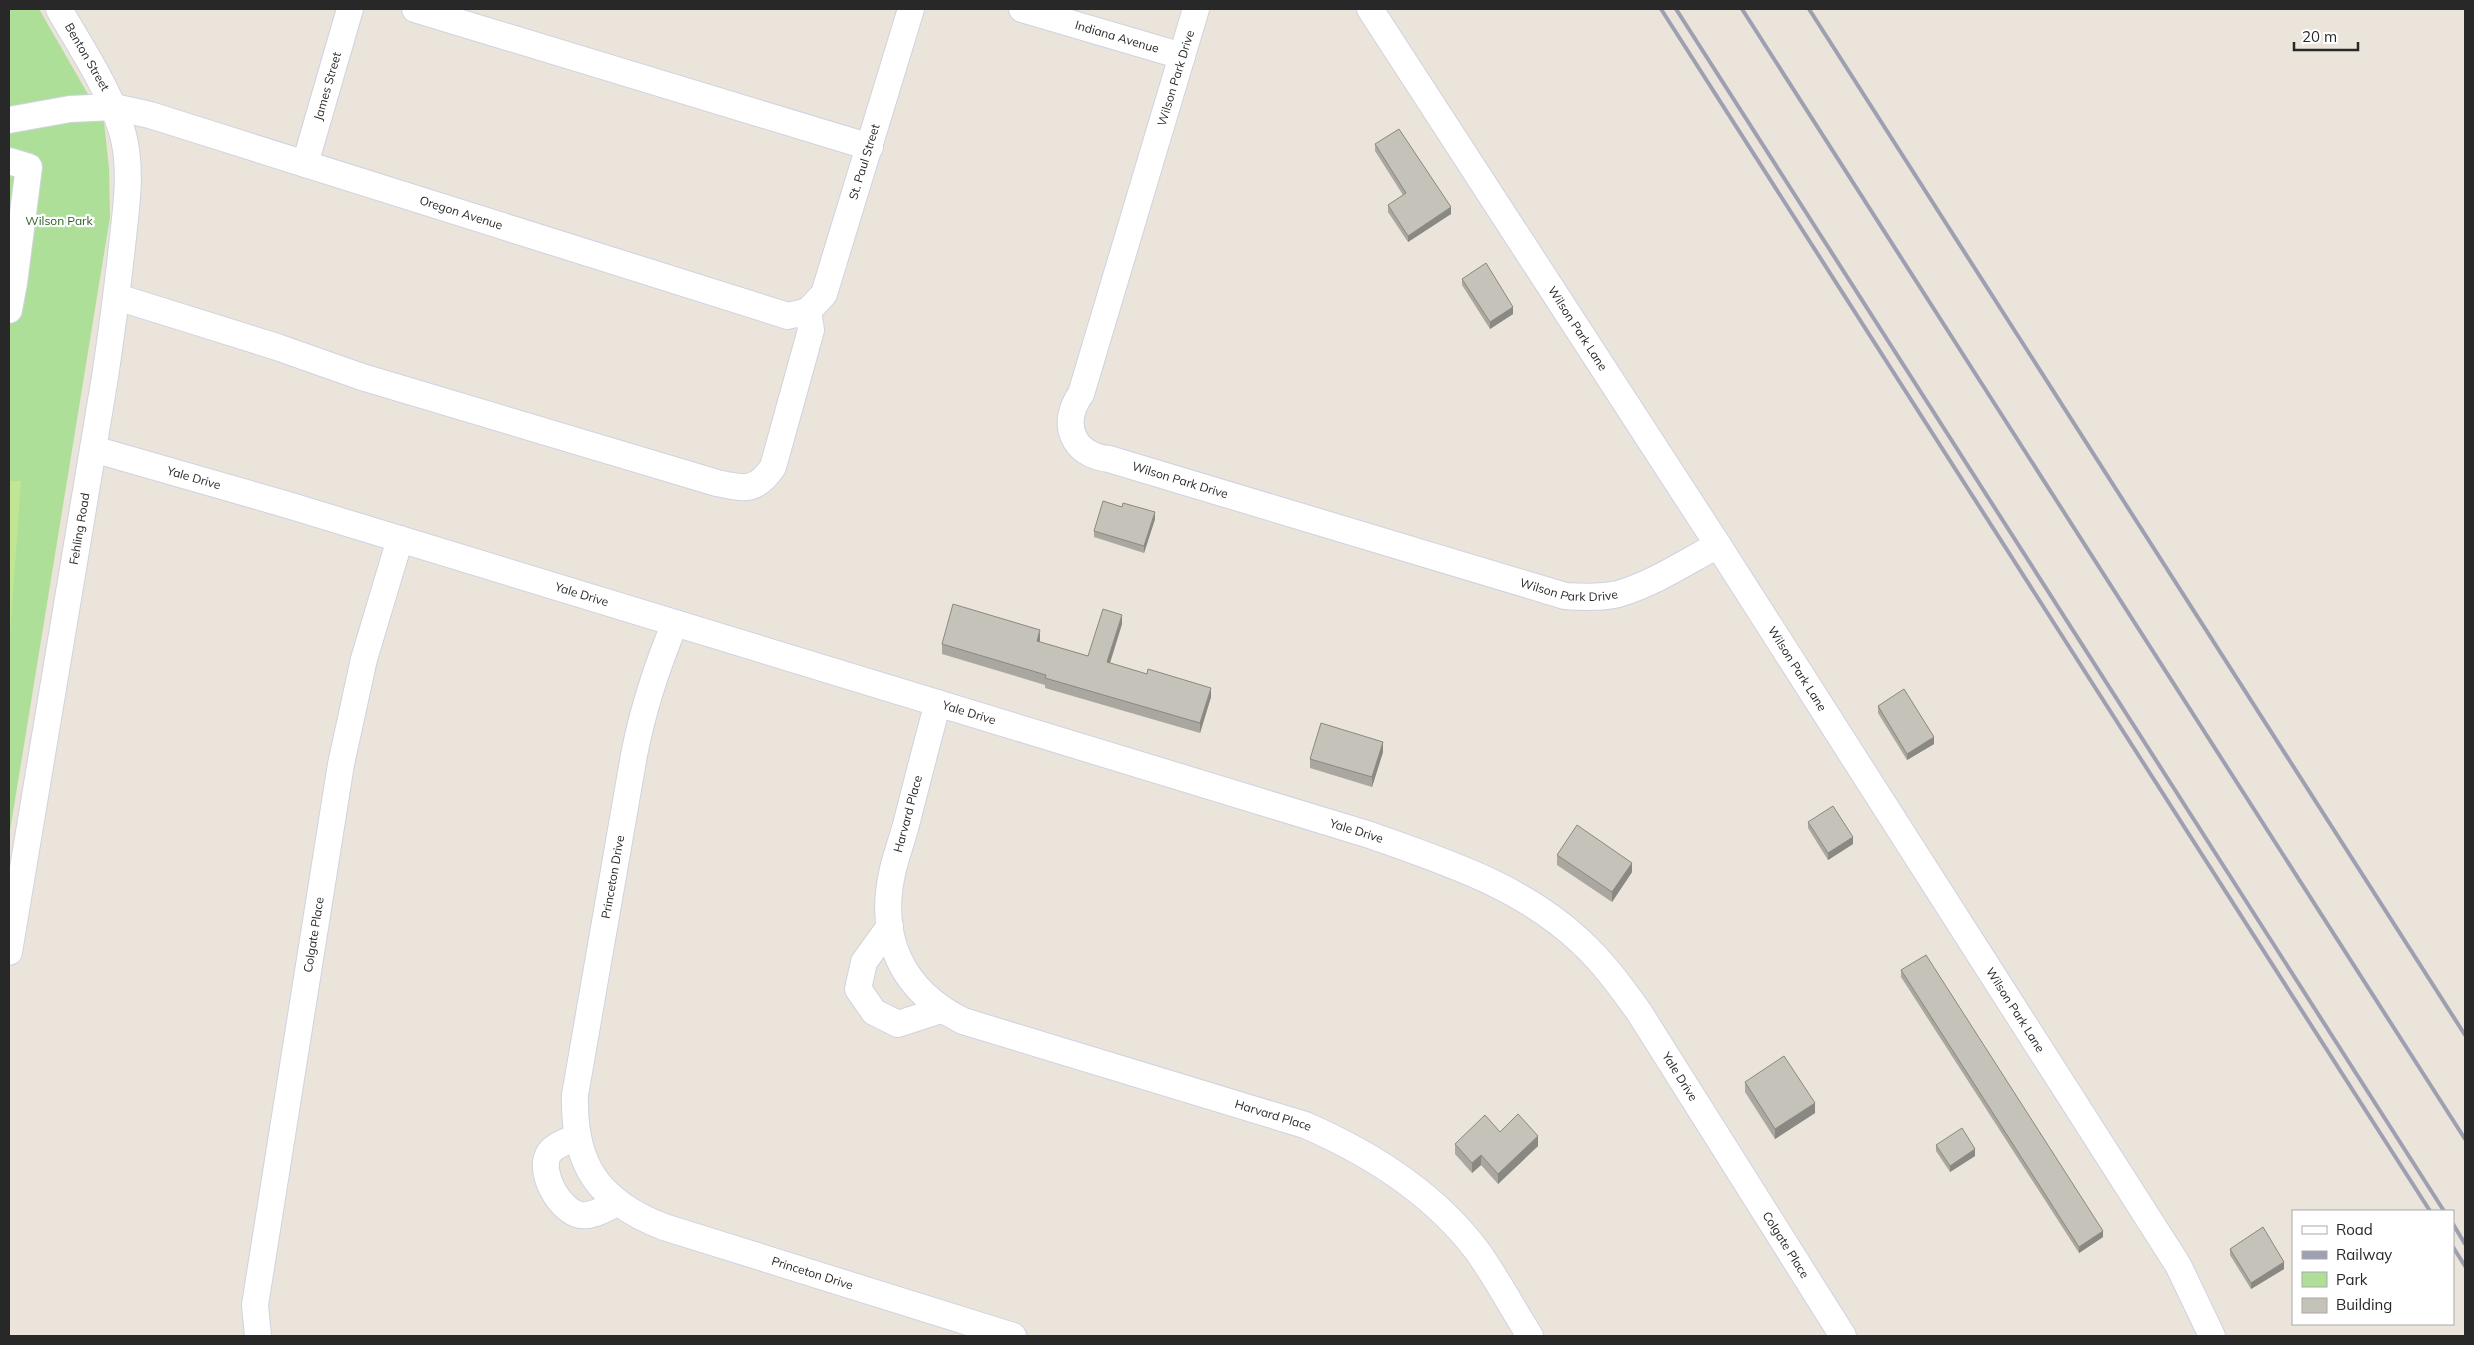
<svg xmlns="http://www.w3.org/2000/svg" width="2474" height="1345" viewBox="0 0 2474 1345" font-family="Mulish,sans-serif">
	<rect width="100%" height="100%" fill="#eae4da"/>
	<!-- green -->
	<path fill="#addf98" d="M 9,9 L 39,9 L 104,122 L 109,168 L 110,217 L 9,837 Z"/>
	<!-- pitch -->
	<path fill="#c0e694" d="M 9,481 L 21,481 L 9,649 Z"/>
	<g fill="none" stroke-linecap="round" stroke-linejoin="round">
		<defs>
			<g id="minor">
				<path d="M 415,9 L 870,147"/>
				<path id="s1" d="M 1022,9 L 1182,56"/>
				<path id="s2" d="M 1196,9 L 1081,394 C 1060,423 1072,455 1109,459 L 1565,596 C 1582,597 1601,598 1618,594 C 1653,584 1686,562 1718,545"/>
				<path id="s3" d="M 1370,9 L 1718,545 L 2178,1265 L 2212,1336"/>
				<path id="s4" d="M 9,120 L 70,109 L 114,107 L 150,115 L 788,316 L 808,311 L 824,294 L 911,9"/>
				<path d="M 9,161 L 29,167 L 14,283 L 9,310"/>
				<path id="s5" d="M 305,164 L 350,9"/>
				<path d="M 117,297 L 277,347 L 362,377 L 717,483 C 745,489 756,492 773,467 L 811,330 L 808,311"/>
				<path id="s6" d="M 93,449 L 288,505 L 1370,835 C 1445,862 1520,885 1580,941 C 1603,962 1621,987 1639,1012 L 1843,1336"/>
				<path id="s7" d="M 675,623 C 657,666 643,709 634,755 L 575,1095 C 573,1165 599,1202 664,1227 L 1013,1336"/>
				<path id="s8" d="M 938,703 C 927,742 917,782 907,821 C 903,837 897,853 893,869 C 877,937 901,990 963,1021 L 1305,1125 C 1372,1154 1434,1193 1478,1252 C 1497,1279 1513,1309 1530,1336"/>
				<path d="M 890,926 L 864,962 L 858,989 L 874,1012 L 898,1024 L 941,1010"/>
				<path id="s9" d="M 9,952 L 105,377 C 112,330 118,284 123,237 C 127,202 132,165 122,131 C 108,87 81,48 59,9"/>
				<path d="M 577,1137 C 568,1141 553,1145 548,1155 C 539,1174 560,1211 580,1215 C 593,1217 606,1208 617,1203"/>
				<path id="s10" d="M 258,1336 L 255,1305 L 341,764 L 364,659 L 400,539"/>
			</g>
		</defs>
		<!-- minor casing -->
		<use href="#minor" stroke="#d0d2e1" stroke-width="28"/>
		<!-- minor -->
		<use href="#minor" stroke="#fff" stroke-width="26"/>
		<!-- rail -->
		<path stroke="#9ea0b2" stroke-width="4" d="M 1661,9 L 2430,1211
			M 1676,9 L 2444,1211
			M 1742,9 L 2465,1139
			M 1809,9 L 2465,1035
			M 2453,1224 L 2465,1244
			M 2453,1247 L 2465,1266"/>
	</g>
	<!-- wall -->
	<path fill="#a9a79f" d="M 1375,144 L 1451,214 L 1408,242 L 1388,212 L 1388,205 L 1403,195 L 1375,151 Z
		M 1462,279 L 1513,314 L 1490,329 L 1462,285 Z
		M 1122,507 L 1155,519 L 1144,553 L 1094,537 L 1094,531 Z
		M 1122,624 L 1110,663 L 1211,697 L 1200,733 L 1045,688 L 1045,685 L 942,654 L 942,644 L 1040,640 L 1040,642 L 1088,656 Z
		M 1878,706 L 1934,744 L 1907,760 L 1878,713 Z
		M 1383,752 L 1372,787 L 1310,768 L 1310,759 Z
		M 1808,822 L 1853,844 L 1828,860 L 1808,828 Z
		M 1557,855 L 1632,872 L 1612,902 L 1557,865 Z
		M 1901,970 L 2103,1237 L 2079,1253 L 1901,977 Z
		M 1745,1082 L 1815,1113 L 1775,1139 L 1745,1092 Z
		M 1500,1132 L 1538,1146 L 1498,1184 L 1481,1165 L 1472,1173 L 1455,1154 L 1455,1144 Z
		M 1936,1145 L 1975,1156 L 1950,1172 L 1936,1151 Z
		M 2230,1249 L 2284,1269 L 2251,1289 L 2230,1255 Z"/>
	<!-- shaded-wall -->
	<path fill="#8a8882" d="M 1451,207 L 1451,214 L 1408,242 L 1408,236 Z
		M 1513,307 L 1513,314 L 1490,329 L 1490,322 Z
		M 1155,512 L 1155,519 L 1144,553 L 1144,546 Z
		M 1122,615 L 1122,624 L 1107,672 L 1107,662 Z
		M 1040,630 L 1040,640 L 1037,651 L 1037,641 Z
		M 1211,688 L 1211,697 L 1200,733 L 1200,723 Z
		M 1934,737 L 1934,744 L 1907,760 L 1907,754 Z
		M 1383,742 L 1383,752 L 1372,787 L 1372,777 Z
		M 1853,837 L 1853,844 L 1828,860 L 1828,853 Z
		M 1632,863 L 1632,872 L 1612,902 L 1612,892 Z
		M 1815,1103 L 1815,1113 L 1775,1139 L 1775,1129 Z
		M 1538,1136 L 1538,1146 L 1498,1184 L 1498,1174 Z
		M 1975,1149 L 1975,1156 L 1950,1172 L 1950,1166 Z
		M 1481,1155 L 1481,1165 L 1472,1173 L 1472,1163 Z
		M 2103,1231 L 2103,1237 L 2079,1253 L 2079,1247 Z
		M 2284,1262 L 2284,1269 L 2251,1289 L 2251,1283 Z"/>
	<!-- building -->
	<path fill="#c5c2b9" stroke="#8a8882" d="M 1399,129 L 1451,207 L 1408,236 L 1388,205 L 1406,193 L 1375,144 Z
		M 1486,263 L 1513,307 L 1490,322 L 1462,279 Z
		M 1103,501 L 1122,507 L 1123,503 L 1155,512 L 1144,546 L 1094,531 Z
		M 953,604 L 1040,630 L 1037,641 L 1088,656 L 1103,609 L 1122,615 L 1107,662 L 1147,674 L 1148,669 L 1211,688 L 1200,723 L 1045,678 L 1046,675 L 942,644 Z
		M 1904,689 L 1934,737 L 1907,754 L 1878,706 Z
		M 1321,723 L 1383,742 L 1372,777 L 1310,759 Z
		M 1833,806 L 1853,837 L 1828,853 L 1808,822 Z
		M 1577,825 L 1632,863 L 1612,892 L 1557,855 Z
		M 1926,955 L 2103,1231 L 2079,1247 L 1901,970 Z
		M 1784,1056 L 1815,1103 L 1775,1129 L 1745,1082 Z
		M 1518,1114 L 1538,1136 L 1498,1174 L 1481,1155 L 1472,1163 L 1455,1144 L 1485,1115 L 1500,1132 Z
		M 1962,1128 L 1975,1149 L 1950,1166 L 1936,1145 Z
		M 2263,1227 L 2284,1262 L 2251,1283 L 2230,1249 Z"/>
	<g text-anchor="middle" stroke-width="4.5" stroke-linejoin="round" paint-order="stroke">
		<!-- street labels -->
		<g font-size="12" fill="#282828" stroke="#fff">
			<text dy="4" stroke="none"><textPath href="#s1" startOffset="99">Indiana Avenue</textPath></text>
			<text transform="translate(87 57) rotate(60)" y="4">Benton Street</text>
			<text transform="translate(1176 78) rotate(-73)" y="4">Wilson Park Drive</text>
			<text dy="4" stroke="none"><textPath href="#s5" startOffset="81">James Street</textPath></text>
			<text dy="4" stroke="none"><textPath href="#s4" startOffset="994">St. Paul Street</textPath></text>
			<text dy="4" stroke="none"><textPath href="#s4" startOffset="469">Oregon Avenue</textPath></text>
			<text dy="4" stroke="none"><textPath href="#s3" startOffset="381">Wilson Park Lane</textPath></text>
			<text dy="4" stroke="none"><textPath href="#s6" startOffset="105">Yale Drive</textPath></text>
			<text dy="4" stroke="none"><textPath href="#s2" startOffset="565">Wilson Park Drive</textPath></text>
			<text dy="4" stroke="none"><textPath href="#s9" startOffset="429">Fehling Road</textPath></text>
			<text dy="4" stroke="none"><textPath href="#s2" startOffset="970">Wilson Park Drive</textPath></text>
			<text dy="4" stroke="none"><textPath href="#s6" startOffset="510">Yale Drive</textPath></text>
			<text dy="4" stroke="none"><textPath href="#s3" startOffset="786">Wilson Park Lane</textPath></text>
			<text dy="4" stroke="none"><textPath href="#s6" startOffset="915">Yale Drive</textPath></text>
			<text transform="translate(908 814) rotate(-75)" y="4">Harvard Place</text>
			<text dy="4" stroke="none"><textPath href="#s6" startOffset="1320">Yale Drive</textPath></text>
			<text transform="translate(613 877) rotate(-80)" y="4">Princeton Drive</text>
			<text dy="4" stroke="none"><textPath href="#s10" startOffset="406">Colgate Place</textPath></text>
			<text dy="4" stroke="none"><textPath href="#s3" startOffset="1191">Wilson Park Lane</textPath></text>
			<text dy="4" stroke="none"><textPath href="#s6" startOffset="1740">Yale Drive</textPath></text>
			<text dy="4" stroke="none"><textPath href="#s8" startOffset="679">Harvard Place</textPath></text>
			<text dy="4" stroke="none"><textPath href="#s6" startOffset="1939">Colgate Place</textPath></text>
			<text dy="4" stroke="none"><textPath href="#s7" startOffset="812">Princeton Drive</textPath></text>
		</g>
		<!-- park labels -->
		<g font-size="12" fill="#27621c" stroke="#fff">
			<text x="59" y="225">Wilson Park</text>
		</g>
	</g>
	<!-- border -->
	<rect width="2474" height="1345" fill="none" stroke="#282828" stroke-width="20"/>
	<!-- legend -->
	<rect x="2292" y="1210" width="162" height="115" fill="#ffffff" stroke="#a9a9a9"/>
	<rect x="2302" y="1226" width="25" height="8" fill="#ffffff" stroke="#a9a9a9"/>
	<text x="2336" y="1235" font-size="15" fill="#282828">Road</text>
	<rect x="2302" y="1251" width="25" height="8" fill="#9ea0b2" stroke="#a9a9a9"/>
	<text x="2336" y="1260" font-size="15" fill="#282828">Railway</text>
	<rect x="2302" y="1272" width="25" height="15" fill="#addf98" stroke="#a9a9a9"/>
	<text x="2336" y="1285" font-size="15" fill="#282828">Park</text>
	<rect x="2302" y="1298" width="25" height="15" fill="#c5c2b9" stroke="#a9a9a9"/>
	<text x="2336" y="1310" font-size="15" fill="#282828">Building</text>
	<!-- scale -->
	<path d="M2294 42v8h64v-8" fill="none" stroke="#282828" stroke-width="2.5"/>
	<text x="2302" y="42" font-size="15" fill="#282828" stroke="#ffffff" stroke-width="4" paint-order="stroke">20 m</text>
</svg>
